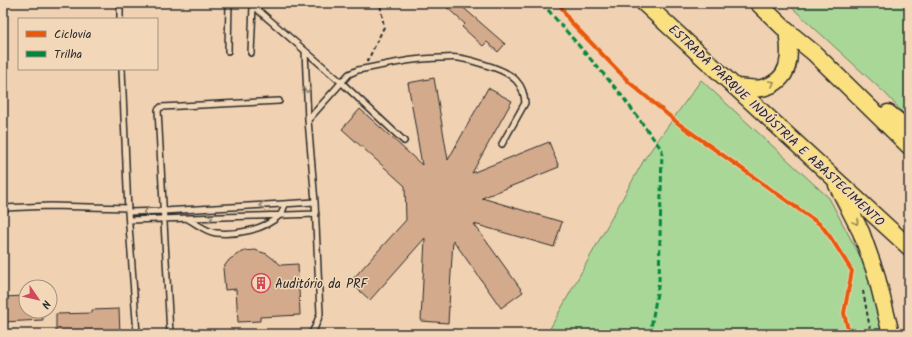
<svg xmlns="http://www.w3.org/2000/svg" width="912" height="337" viewBox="0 0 912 337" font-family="Kalam,sans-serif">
	<rect width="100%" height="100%" fill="#f0d2b2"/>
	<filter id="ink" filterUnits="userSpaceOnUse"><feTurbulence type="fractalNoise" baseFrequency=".025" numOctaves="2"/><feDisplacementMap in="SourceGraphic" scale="8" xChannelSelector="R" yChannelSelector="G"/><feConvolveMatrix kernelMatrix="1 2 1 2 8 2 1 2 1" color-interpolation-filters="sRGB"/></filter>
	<g filter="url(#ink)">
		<!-- green -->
		<path fill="#a9d797" stroke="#6a8161" d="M 787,3 L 909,3 L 909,120 L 887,95 Z
			M 701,80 L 829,198 L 870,275 L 884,334 L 547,334 L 645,158 Z"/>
		<!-- building -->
		<path fill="#d3aa8c" stroke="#2b2b2b" d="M 442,3 L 458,3 L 505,44 L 498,52 L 487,42 L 483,46 L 462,27 L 465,24 Z
			M 434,78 L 448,160 L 488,88 L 512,101 L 472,173 L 549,142 L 559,167 L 482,198 L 562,222 L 554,247 L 474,224 L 523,292 L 501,308 L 453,240 L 448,323 L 421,321 L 425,238 L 370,300 L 350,282 L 406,220 L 405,186 L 342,129 L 360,109 L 422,165 L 408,83 Z
			M 255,250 L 267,254 L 281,265 L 298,264 L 300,315 L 260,317 L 260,321 L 238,322 L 236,289 L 225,290 L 223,268 L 229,260 L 236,255 L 245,251 Z
			M 26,296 L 26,311 L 42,311 L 43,320 L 3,322 L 3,297 Z
			M 119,309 L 120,334 L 56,334 L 56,314 L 92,313 L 92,310 Z"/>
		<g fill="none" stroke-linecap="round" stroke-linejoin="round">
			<defs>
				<path id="service" d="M 120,3 L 120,19
					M 250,3 L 341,82 L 404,141
					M 228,51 L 229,3
					M 305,51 L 308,120 L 349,74 L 358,70 C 386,65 413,58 441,58 C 447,58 453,57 459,58 C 472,60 483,64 495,68 C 512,74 524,83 525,103 L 502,144
					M 251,53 L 253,6
					M 122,69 L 128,212 L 137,334
					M 308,120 L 315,202 L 320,314 L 315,327 L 311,334
					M 3,208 L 50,206 L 128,208
					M 128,212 L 164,211 L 315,202
					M 188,219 C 197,224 206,232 216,233 C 237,235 264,230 280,215 C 283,212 284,207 285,204
					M 129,220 L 316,214
					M 170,334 L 158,110 L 161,107 L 279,101"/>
				<path id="trunk" d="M 644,3 L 909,247
					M 758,3 L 787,31 L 814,53 L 909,146
					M 735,87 C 743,87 754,90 762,88 C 792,81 791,55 787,31
					M 888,113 L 909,130
					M 837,185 L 861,232 L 876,274 L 891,334"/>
			</defs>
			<!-- service casing -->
			<use href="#service" stroke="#2b2b2b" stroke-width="8"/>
			<!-- trunk casing -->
			<use href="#trunk" stroke="#2b2b2b" stroke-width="19"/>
			<!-- path -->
			<path stroke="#2b2b2b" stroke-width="2" stroke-dasharray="4 3" stroke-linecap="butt" d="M 367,62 L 384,27 L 380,3
				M 863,291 L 871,334"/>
			<!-- service -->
			<use href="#service" stroke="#f2d8b9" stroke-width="5"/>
			<!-- trunk -->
			<use href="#trunk" stroke="#fbe080" stroke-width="16"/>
			<!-- quiet -->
			<path stroke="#00873e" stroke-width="3" stroke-dasharray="6 3" stroke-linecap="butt" d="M 542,3 L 619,92 L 662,150 L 659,281 L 650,334"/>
			<defs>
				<path id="cycleway" d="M 559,3 L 569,20 L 630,83 L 679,124 L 821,225 L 831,238 L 852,271 L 844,313 L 849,334"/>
			</defs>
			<!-- cycleway casing -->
			<use href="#cycleway" stroke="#f2d8b9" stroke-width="6"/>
			<!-- cycleway -->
			<use href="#cycleway" stroke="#e8590c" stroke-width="4"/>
		</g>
		<!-- one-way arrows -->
		<defs><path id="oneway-chevron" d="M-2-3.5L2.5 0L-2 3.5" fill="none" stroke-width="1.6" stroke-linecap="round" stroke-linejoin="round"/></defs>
		<g stroke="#938656">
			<use href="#oneway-chevron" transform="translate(772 83) rotate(-30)"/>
			<use href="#oneway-chevron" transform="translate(856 222) rotate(62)"/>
		</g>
		<g stroke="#8e8272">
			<use href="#oneway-chevron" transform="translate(307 90) rotate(88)"/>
			<use href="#oneway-chevron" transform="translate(262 205) rotate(177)"/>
			<use href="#oneway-chevron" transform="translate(146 212) rotate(179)"/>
			<use href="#oneway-chevron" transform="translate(210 218) rotate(-3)"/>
		</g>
	</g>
	<!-- icons -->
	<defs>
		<symbol id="building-ring" viewBox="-11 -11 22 22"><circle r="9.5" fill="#f2d8b9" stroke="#d1495b" stroke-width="1.5"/><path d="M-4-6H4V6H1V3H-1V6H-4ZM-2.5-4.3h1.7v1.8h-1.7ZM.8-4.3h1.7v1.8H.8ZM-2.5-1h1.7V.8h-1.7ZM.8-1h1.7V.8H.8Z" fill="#d1495b"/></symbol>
	</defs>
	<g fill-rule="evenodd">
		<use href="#building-ring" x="250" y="272" width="22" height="22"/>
	</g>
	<g text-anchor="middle" stroke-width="3" stroke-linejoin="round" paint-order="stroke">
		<!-- street labels -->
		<g font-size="13" fill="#2b2b2b" stroke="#f2d8b9">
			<text transform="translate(777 125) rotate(43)" y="5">ESTRADA PARQUE INDÚSTRIA E ABASTECIMENTO</text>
		</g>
		<!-- poi labels -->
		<g font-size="13" fill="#2b2b2b" stroke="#f2d8b9" text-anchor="start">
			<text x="275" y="288">Auditório da PRF</text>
		</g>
	</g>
	<!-- margin -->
	<rect width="912" height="337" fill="none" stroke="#f2d8b9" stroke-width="16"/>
	<rect x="8" y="8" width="896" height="321" fill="none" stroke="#2b2b2b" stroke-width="1.5" filter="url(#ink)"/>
	<!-- legend -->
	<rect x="18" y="18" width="140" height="52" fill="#f2d8b9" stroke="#a29380"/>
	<rect x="26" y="31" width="20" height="6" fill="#e8590c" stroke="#a29380"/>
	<text x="54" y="38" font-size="12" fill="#2b2b2b">Ciclovia</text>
	<rect x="26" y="51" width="20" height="6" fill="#00873e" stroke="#a29380"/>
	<text x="54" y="58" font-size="12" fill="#2b2b2b">Trilha</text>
	<!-- north arrow -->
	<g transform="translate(38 299) rotate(124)"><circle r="19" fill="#f2d8b9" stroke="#a29380"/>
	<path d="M0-3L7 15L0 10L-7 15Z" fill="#d1495b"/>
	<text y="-6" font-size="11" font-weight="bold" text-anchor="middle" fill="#2b2b2b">N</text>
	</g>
</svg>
